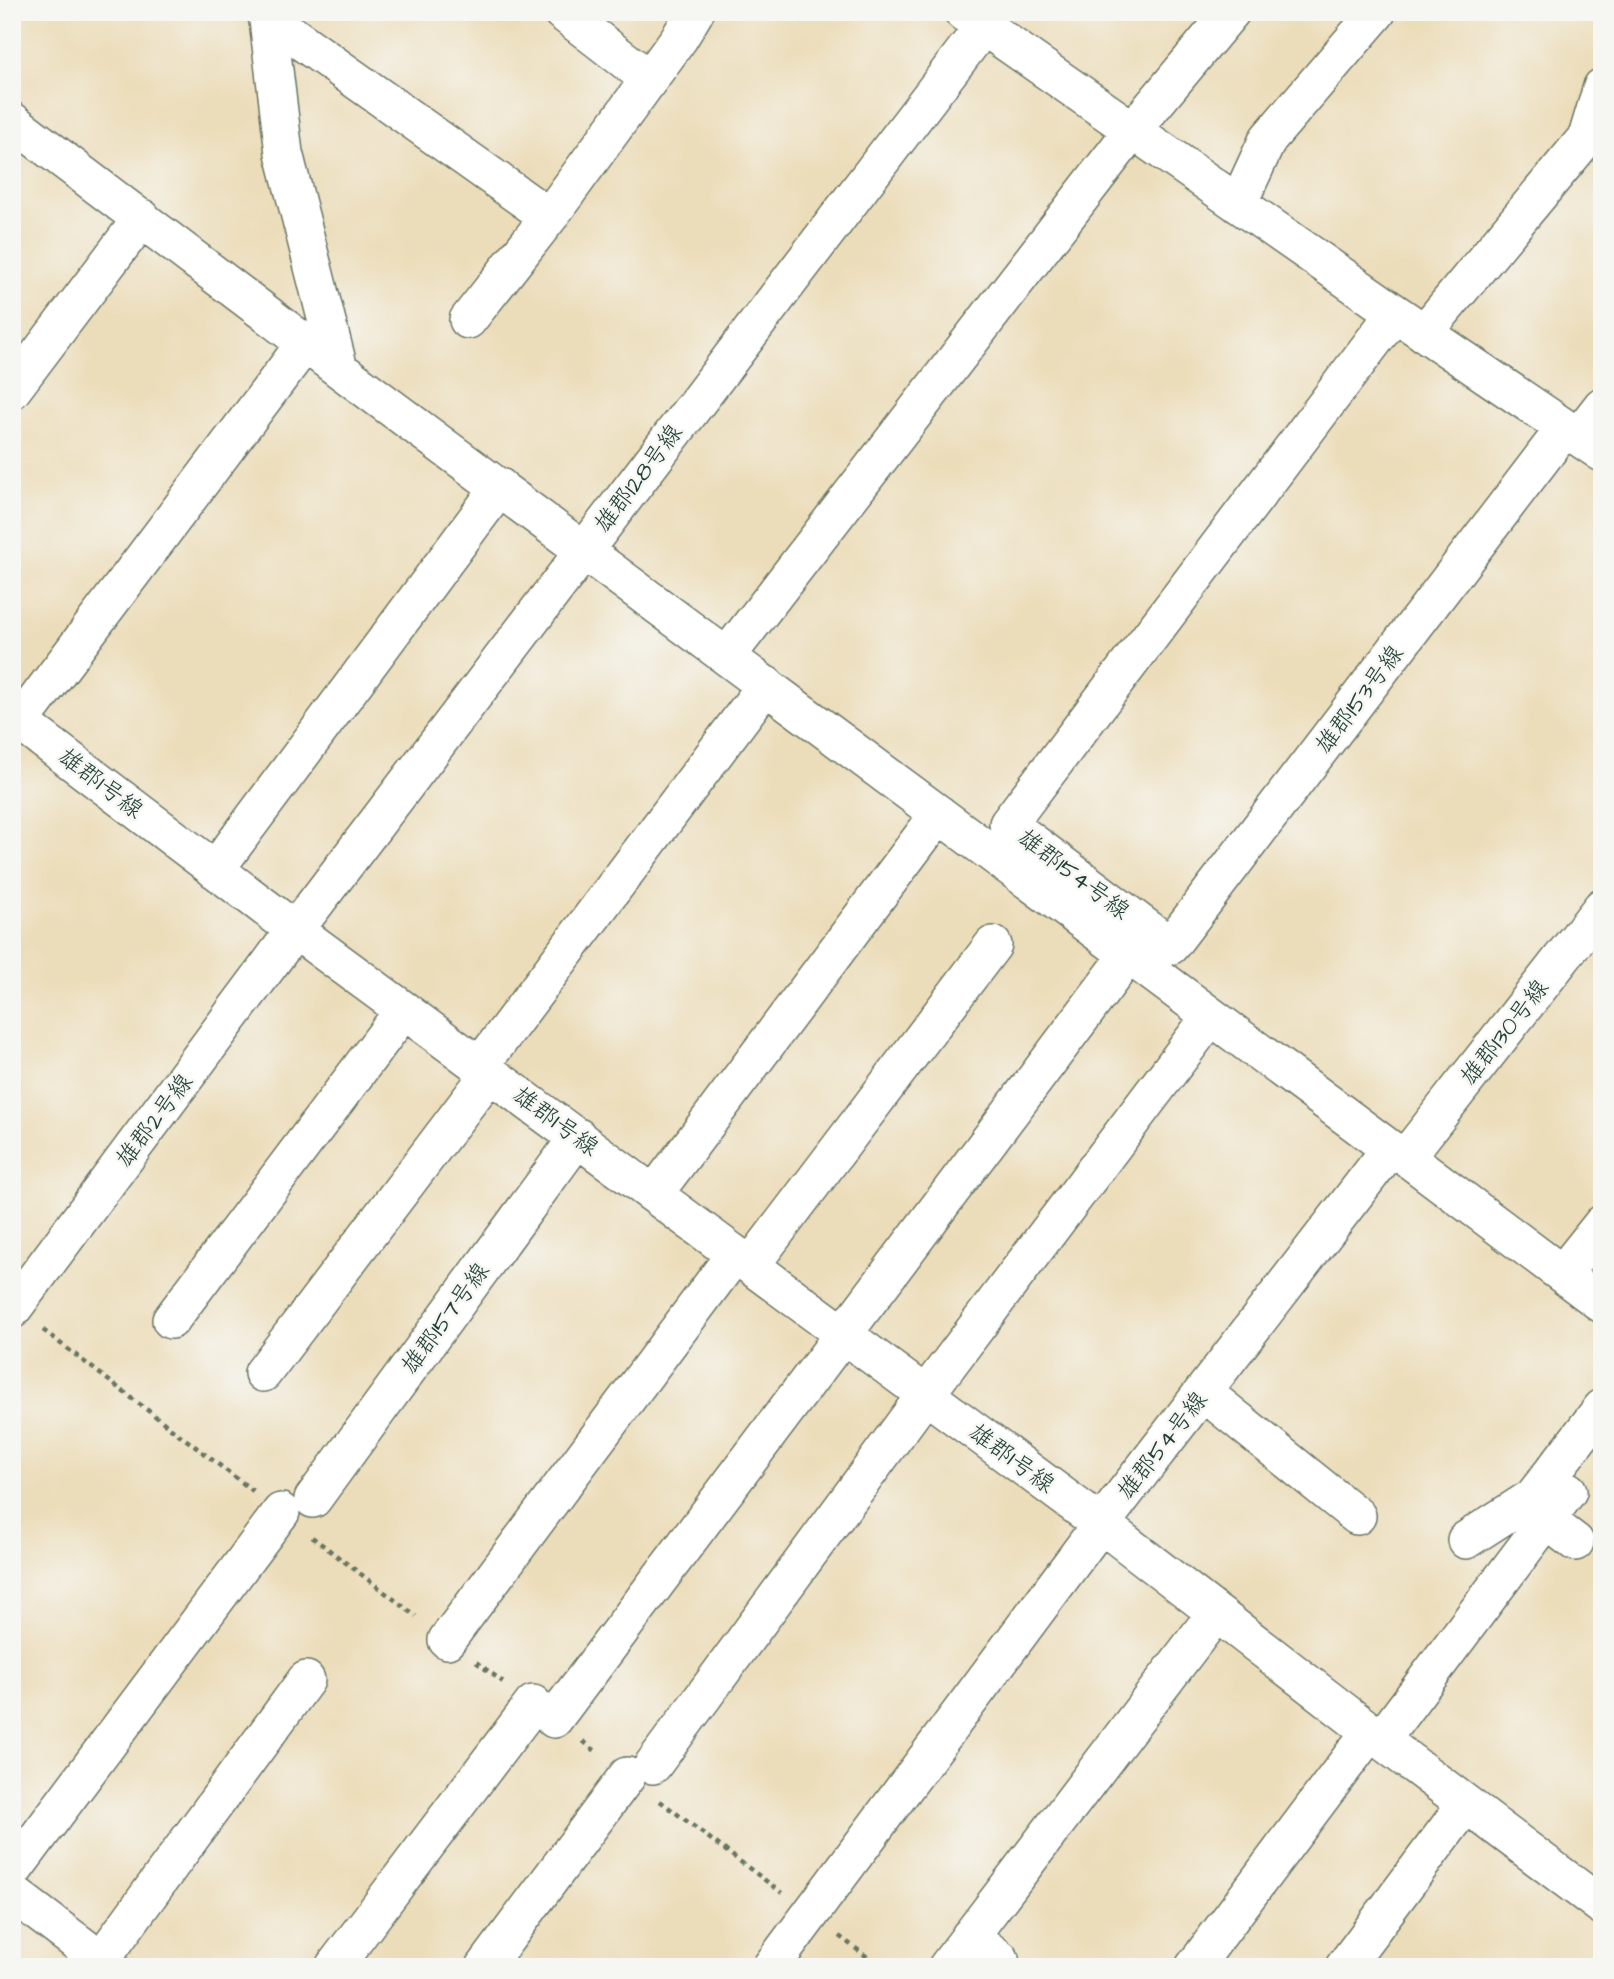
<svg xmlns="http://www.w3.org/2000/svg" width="1614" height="1979" viewBox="0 0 1614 1979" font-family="'Architects Daughter','Klee One',sans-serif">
	<rect width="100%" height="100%" fill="#f6f6f2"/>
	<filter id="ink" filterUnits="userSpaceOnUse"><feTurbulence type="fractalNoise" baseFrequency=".0143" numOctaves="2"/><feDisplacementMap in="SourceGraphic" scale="14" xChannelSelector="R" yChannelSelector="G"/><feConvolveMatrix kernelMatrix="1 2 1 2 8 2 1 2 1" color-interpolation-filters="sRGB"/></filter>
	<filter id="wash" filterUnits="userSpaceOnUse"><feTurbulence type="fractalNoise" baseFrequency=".00686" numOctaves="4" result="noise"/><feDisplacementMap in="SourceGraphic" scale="28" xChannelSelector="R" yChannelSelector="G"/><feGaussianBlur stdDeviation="1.57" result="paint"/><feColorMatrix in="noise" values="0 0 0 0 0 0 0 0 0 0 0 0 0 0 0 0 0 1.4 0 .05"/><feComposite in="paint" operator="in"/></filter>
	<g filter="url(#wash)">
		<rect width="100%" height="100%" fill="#ecddba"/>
	</g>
	<g filter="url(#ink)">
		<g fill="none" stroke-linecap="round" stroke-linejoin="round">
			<defs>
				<path id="minor" d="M 267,12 L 284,153 L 339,369
					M 562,12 L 649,79
					M 963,12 L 1395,313 L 1602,453
					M 267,17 L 549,217
					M 12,121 L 339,369 L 1390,1149
					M 1238,204 L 1268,139 L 1377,12
					M 468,320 L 549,217 L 680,37 L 695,12
					M 1424,333 L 1587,137 L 1602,87
					M 12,390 L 142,218
					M 1578,437 L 1602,406
					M 727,656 L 1132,131 L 1231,12
					M 12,716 L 295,930 L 1101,1524 L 1381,1740 L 1602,1906
					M 20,722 L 306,342
					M 215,870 L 500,487
					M 1148,929 L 1170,946 L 1565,428
					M 480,1066 L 766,685
					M 1406,1157 L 1602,907
					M 654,1194 L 939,814
					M 751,1265 L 993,945
					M 1562,1274 L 1602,1304
					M 12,1310 L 295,930 L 983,27
					M 171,1320 L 404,1010
					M 263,1373 L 490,1073
					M 1203,1392 L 1357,1516
					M 313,1499 L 578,1137
					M 1546,1520 L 1575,1542
					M 1466,1540 L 1533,1497 L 1602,1408
					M 447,1640 L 735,1254
					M 554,1719 L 1148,929 L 1008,824 L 1395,313
					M 1381,1740 L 1568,1491
					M 653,1765 L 926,1394 L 1211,1016
					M 12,1872 L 281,1512
					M 12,1893 L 110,1967
					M 970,1936 L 1000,1959
					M 101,1960 L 306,1680
					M 334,1967 L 533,1704
					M 485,1967 L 627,1776
					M 771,1967 L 1101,1524 L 1390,1149 L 1406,1157 L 1562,1274 L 1602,1224
					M 947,1967 L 1216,1613
					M 1194,1967 L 1370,1732
					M 1344,1967 L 1466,1804"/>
			</defs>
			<!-- minor casing -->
			<use href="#minor" stroke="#677563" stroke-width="40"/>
			<!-- path -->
			<path stroke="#677563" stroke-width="4.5" stroke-dasharray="5 5" stroke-linecap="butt" d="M 43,1330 L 253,1491
				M 312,1537 L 416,1616
				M 476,1662 L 503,1682
				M 583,1741 L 598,1753
				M 660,1801 L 782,1893
				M 839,1936 L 881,1967"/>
			<!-- minor -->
			<use href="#minor" stroke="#fff" stroke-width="37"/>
		</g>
	</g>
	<g text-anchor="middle" stroke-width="5" stroke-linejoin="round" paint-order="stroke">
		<!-- street labels -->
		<g font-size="24" fill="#1f3d34" stroke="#f6f6f2">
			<text transform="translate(638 478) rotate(-53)" y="8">雄郡128号線</text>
			<text transform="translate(1359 699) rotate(-53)" y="8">雄郡153号線</text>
			<text transform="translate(101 783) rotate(37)" y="8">雄郡1号線</text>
			<text transform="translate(1074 874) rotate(37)" y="8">雄郡154号線</text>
			<text transform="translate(1504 1032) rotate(-52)" y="8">雄郡130号線</text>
			<text transform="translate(154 1120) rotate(-53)" y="8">雄郡2号線</text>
			<text transform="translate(556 1121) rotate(36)" y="8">雄郡1号線</text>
			<text transform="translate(445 1318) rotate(-54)" y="8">雄郡157号線</text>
			<text transform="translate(1162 1445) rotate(-52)" y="8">雄郡54号線</text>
			<text transform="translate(1012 1458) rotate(36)" y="8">雄郡1号線</text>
		</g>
	</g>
	<!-- margin -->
	<rect width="1614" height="1979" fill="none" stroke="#f6f6f2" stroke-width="42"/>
</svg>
